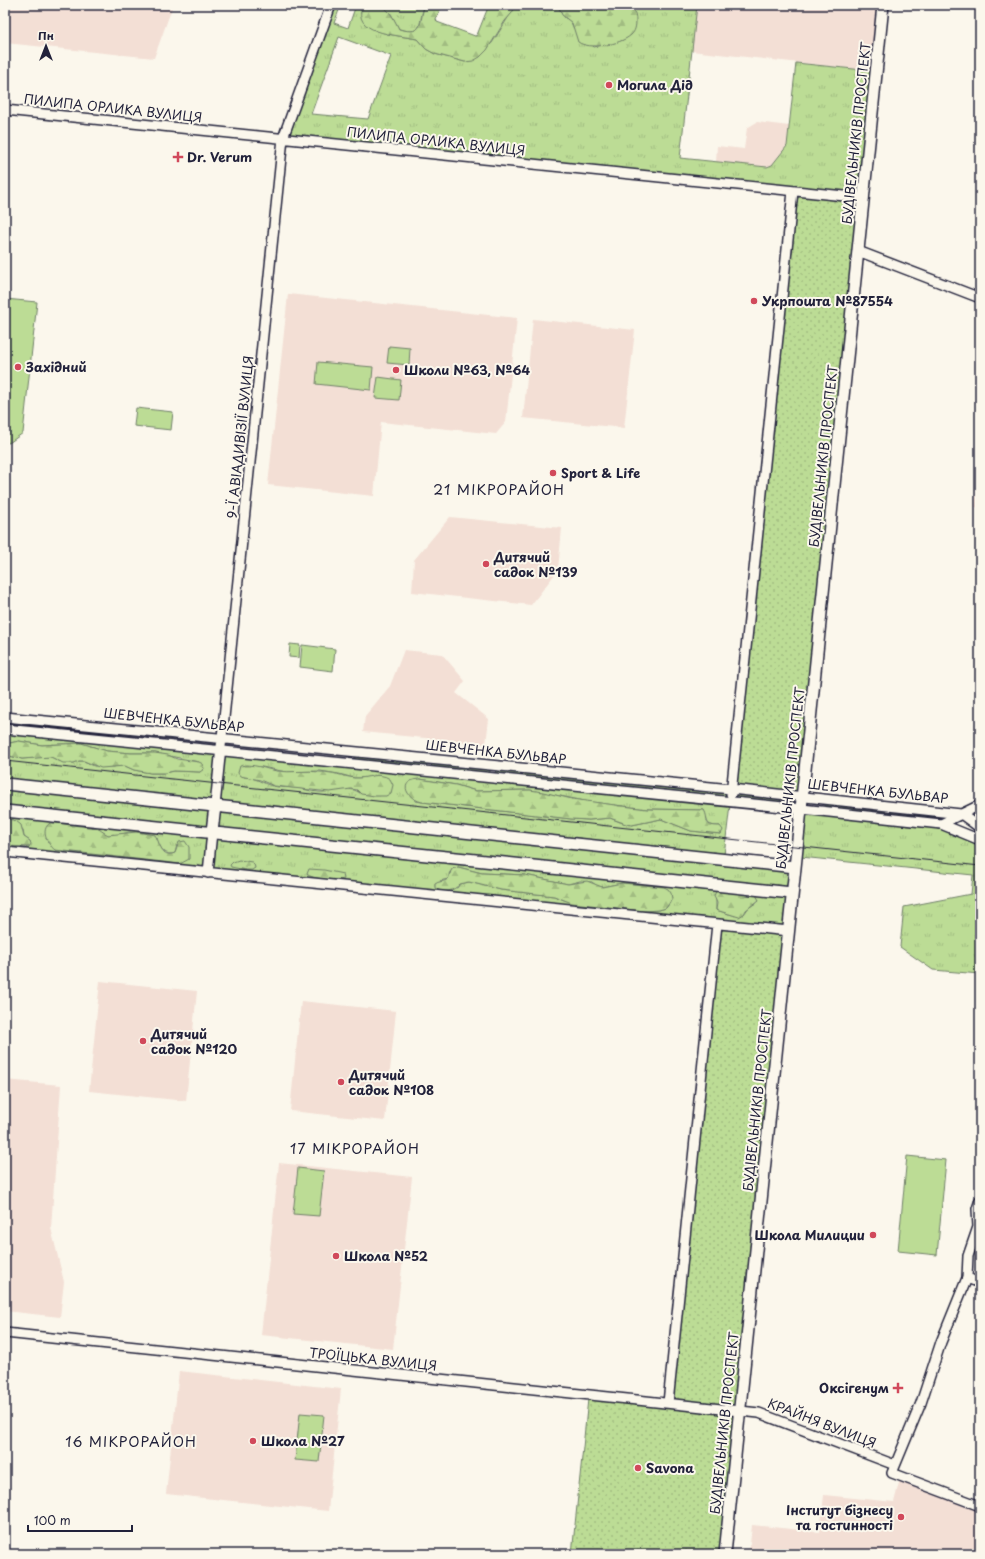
<svg xmlns="http://www.w3.org/2000/svg" width="985" height="1559" viewBox="0 0 985 1559" font-family="'Playpen Sans',sans-serif">
	<defs>
		<pattern id="grass-tufts" width="24" height="20" patternUnits="userSpaceOnUse"><rect width="24" height="20" fill="#bcdc95"/><path d="M3 7l-1-3M5 7V3M7 7l1-3M15 17l-1-3M17 17v-4M19 17l1-3" fill="none" stroke="#a1bc81"/></pattern>
		<pattern id="forest-firs" width="22" height="20" patternUnits="userSpaceOnUse"><rect width="22" height="20" fill="#bcdc95"/><path d="M5 1l3.5 6h-7zM16 11l3.5 6h-7z" fill="#a1bc81"/></pattern>
		<pattern id="park-dots" width="8" height="8" patternUnits="userSpaceOnUse"><rect width="8" height="8" fill="#bcdc95"/><path d="M2 2h.1M6 6h.1" fill="none" stroke="#a1bc81" stroke-width="1.8" stroke-linecap="round"/></pattern>
	</defs>
	<rect width="100%" height="100%" fill="#fbf7ec"/>
	<filter id="ink" filterUnits="userSpaceOnUse"><feTurbulence type="fractalNoise" baseFrequency=".025" numOctaves="2"/><feDisplacementMap in="SourceGraphic" scale="8" xChannelSelector="R" yChannelSelector="G"/><feConvolveMatrix kernelMatrix="1 2 1 2 8 2 1 2 1" color-interpolation-filters="sRGB"/></filter>
	<g filter="url(#ink)">
		<!-- built -->
		<path fill="#f3dfd5" d="M 5,5 L 173,5 L 154,58 L 5,43 Z
			M 697,5 L 764,5 L 787,8 L 790,5 L 880,5 L 873,71 L 691,51 Z
			M 757,122 L 789,126 L 787,146 L 772,165 L 767,167 L 716,162 L 717,146 L 744,149 L 747,128 Z
			M 288,294 L 517,318 L 506,422 L 496,434 L 381,422 L 374,496 L 268,485 Z
			M 533,319 L 635,330 L 624,428 L 523,418 Z
			M 980,452 L 980,508 L 975,507 Z
			M 450,517 L 562,528 L 558,570 L 531,605 L 412,592 L 414,560 Z
			M 404,650 L 442,654 L 465,681 L 456,693 L 489,719 L 486,744 L 363,732 L 365,716 L 390,686 Z
			M 100,981 L 197,991 L 186,1101 L 89,1091 Z
			M 301,1001 L 396,1011 L 385,1121 L 290,1111 Z
			M 5,1080 L 61,1085 L 51,1228 L 64,1282 L 60,1317 L 5,1311 Z
			M 279,1163 L 412,1177 L 393,1349 L 261,1335 Z
			M 179,1371 L 341,1389 L 328,1511 L 166,1494 Z
			M 900,1479 L 980,1509 L 980,1554 L 749,1554 L 752,1525 L 820,1532 L 824,1495 L 894,1502 Z"/>
		<!-- grass -->
		<path fill="url(#grass-tufts)" stroke="#6f7f68" fill-rule="evenodd" d="M 335,5 L 341,5 L 334,23 L 348,28 L 356,5 L 425,5 C 417,22 426,36 399,29 L 390,12 L 373,29 L 387,34 L 417,39 L 426,49 L 435,54 L 465,62 L 492,43 L 516,5 L 558,5 L 565,18 L 570,20 L 574,29 L 594,47 L 623,40 L 633,8 L 629,5 L 697,5 L 680,158 L 767,167 L 772,165 L 787,146 L 796,63 L 873,71 L 861,193 L 287,135 ZM 339,37 L 391,56 L 368,119 L 311,114 Z
			M 5,719 L 88,728 L 88,735 L 5,727 Z
			M 5,733 L 217,755 L 212,802 L 5,780 L 5,755 L 22,759 L 44,757 L 51,757 L 59,761 L 74,763 L 78,761 L 84,761 L 94,766 L 114,767 L 119,765 L 125,766 L 134,770 L 151,773 L 165,773 L 174,771 L 200,772 L 199,762 L 155,753 L 131,753 L 107,751 L 81,743 L 42,745 L 19,741 L 5,744 Z
			M 223,755 L 730,805 L 724,855 L 219,802 ZM 242,766 L 262,767 L 286,772 L 320,771 L 339,774 L 354,778 L 364,778 L 373,776 L 361,794 C 350,784 334,793 319,792 C 311,792 303,788 295,788 C 288,787 280,788 273,786 C 261,783 258,778 244,777 ZM 420,779 L 456,785 L 476,791 L 530,790 L 590,802 L 647,809 L 704,810 C 708,822 705,826 720,826 L 721,834 L 691,831 L 661,819 L 632,825 L 620,822 L 610,818 L 589,820 L 571,819 L 422,802 L 416,801 L 414,780 Z
			M 355,755 L 427,762 L 426,769 L 355,762 Z
			M 432,763 L 490,768 L 490,775 L 431,769 Z
			M 496,769 L 728,792 L 728,799 L 495,775 Z
			M 5,788 L 211,809 L 209,828 L 5,807 Z
			M 734,792 L 781,797 L 780,804 L 733,799 Z
			M 824,802 L 939,815 L 938,821 L 824,809 Z
			M 218,810 L 791,870 L 789,889 L 216,829 Z
			M 805,813 L 939,828 L 980,844 L 980,974 L 933,970 L 900,947 L 904,907 L 971,894 L 973,875 L 801,857 Z
			M 5,814 L 208,836 L 205,868 L 5,848 L 5,846 L 26,848 L 30,845 L 30,841 L 24,837 L 23,830 L 16,821 L 5,818 ZM 66,824 L 86,826 L 108,835 L 114,836 L 129,832 L 147,833 L 157,838 C 159,847 165,857 175,853 L 177,845 L 180,864 L 55,850 L 46,838 Z
			M 215,836 L 788,896 L 785,927 L 212,869 ZM 458,867 L 482,873 L 525,875 L 568,884 L 580,881 L 592,882 L 597,886 L 602,887 L 622,883 L 664,887 L 670,903 L 666,908 L 659,910 L 644,911 L 586,905 L 564,900 L 554,896 L 501,890 L 469,882 L 460,884 L 457,888 L 440,881 L 448,879 L 450,872 ZM 722,891 L 750,894 L 759,900 L 758,902 L 749,907 L 744,914 C 731,917 728,913 716,910 L 716,899 Z"/>
		<!-- forest -->
		<path fill="url(#forest-firs)" stroke="#6f7f68" d="M 374,5 C 388,5 393,17 399,29 C 426,36 418,22 425,5 L 442,5 L 436,19 L 437,22 L 475,36 L 477,35 L 489,5 L 516,5 L 512,13 L 505,21 L 487,50 L 480,57 L 473,61 L 465,62 L 435,54 L 426,49 L 417,39 C 401,35 356,35 361,10 L 365,7 Z
			M 558,5 L 629,5 C 634,9 636,14 636,21 C 636,26 635,32 631,35 C 620,45 589,50 578,42 L 572,23 L 562,15 Z
			M 19,741 L 42,745 L 81,743 L 107,751 L 131,753 L 155,753 L 168,755 L 177,759 L 199,762 L 203,764 L 204,769 L 200,772 L 174,771 L 165,773 L 150,773 L 134,770 L 125,766 L 101,768 L 84,761 L 79,761 L 74,763 L 63,763 L 51,757 L 22,759 L 5,755 L 5,744 Z
			M 240,766 C 253,763 265,769 277,771 C 291,773 306,770 321,772 C 332,772 343,776 354,778 C 368,779 378,771 390,779 L 393,785 L 391,793 L 386,796 L 375,796 L 361,794 L 357,790 L 351,789 L 330,792 L 274,786 L 260,780 L 240,776 L 238,773 Z
			M 420,779 L 456,785 L 476,791 L 530,790 L 543,792 L 572,799 L 615,805 L 647,809 L 704,810 C 710,820 701,826 720,826 L 723,830 L 721,834 L 691,831 L 661,819 L 632,825 L 626,824 L 610,818 L 589,820 L 571,819 L 422,802 C 405,798 398,780 420,779 Z
			M 5,818 L 16,821 L 21,825 L 24,837 L 30,841 L 31,844 L 29,847 L 5,846 Z
			M 50,823 L 56,823 L 97,828 L 108,835 L 136,832 L 155,835 C 160,842 161,859 175,853 L 179,842 L 185,841 L 189,847 L 189,859 L 180,864 L 172,863 L 55,850 C 47,844 40,830 50,823 Z
			M 239,860 L 252,862 L 254,864 L 255,868 L 252,870 L 246,870 L 231,867 L 230,865 L 233,862 Z
			M 458,867 L 482,873 L 525,875 L 568,884 L 587,881 L 602,887 L 622,883 L 664,887 L 668,889 L 671,893 L 672,899 L 666,908 L 659,910 L 644,911 L 572,903 L 554,896 L 501,890 L 469,882 L 460,884 C 454,891 443,894 435,888 L 435,884 C 438,881 445,882 448,879 C 450,876 450,872 452,869 Z
			M 309,869 L 324,870 L 343,874 L 344,879 C 337,881 311,879 307,874 Z
			M 716,891 L 750,894 L 756,895 L 759,900 L 746,910 L 744,914 L 739,917 L 716,910 L 717,903 L 714,896 Z"/>
		<!-- park -->
		<path fill="url(#park-dots)" stroke="#6f7f68" d="M 795,195 L 860,201 L 799,792 L 735,786 Z
			M 720,929 L 784,935 L 736,1406 L 672,1399 Z
			M 588,1399 L 735,1414 L 721,1554 L 572,1554 Z"/>
		<!-- garden -->
		<path fill="#bcdc95" stroke="#6f7f68" d="M 5,299 L 37,302 L 23,433 L 9,443 L 5,442 Z
			M 389,346 L 410,348 L 409,365 L 387,363 Z
			M 318,362 L 373,367 L 371,390 L 316,384 Z
			M 378,377 L 401,380 L 399,400 L 375,398 Z
			M 136,408 L 173,412 L 171,430 L 134,426 Z
			M 290,644 L 300,645 L 299,658 L 289,657 Z
			M 302,645 L 335,649 L 333,671 L 300,667 Z
			M 907,1156 L 946,1160 L 937,1255 L 898,1251 Z
			M 298,1168 L 324,1171 L 319,1216 L 293,1214 Z
			M 300,1413 L 324,1415 L 319,1462 L 295,1460 Z"/>
		<g fill="none" stroke-linecap="round" stroke-linejoin="round">
			<defs>
				<path id="minor" d="M 5,110 L 864,198
					M 858,251 L 980,298
					M 5,717 L 731,789 L 961,814 L 980,828
					M 5,729 L 783,807 L 941,824 L 980,840
					M 731,794 L 793,191
					M 215,806 L 283,138 L 331,5
					M 941,824 L 980,805
					M 5,852 L 789,931
					M 208,873 L 212,832
					M 980,1200 L 977,1209 L 978,1227 L 968,1256 L 967,1278 L 941,1342 L 921,1403 L 892,1473 L 980,1506
					M 967,1278 L 980,1283
					M 5,1333 L 759,1413 L 895,1465
					M 668,1403 L 717,924"/>
				<path id="major" d="M 5,784 L 795,867
					M 5,811 L 792,893
					M 212,832 L 215,806
					M 725,1554 L 883,5"/>
			</defs>
			<!-- minor casing -->
			<use href="#minor" stroke="#22223b" stroke-width="12"/>
			<!-- major casing -->
			<use href="#major" stroke="#22223b" stroke-width="14"/>
			<!-- minor -->
			<use href="#minor" stroke="#fbf7ec" stroke-width="9"/>
			<!-- major -->
			<use href="#major" stroke="#fbf7ec" stroke-width="11"/>
			<!-- tram -->
			<path stroke="#22223b" stroke-width="1" d="M 5,761 L 980,866"/>
		</g>
	</g>
	<!-- markers -->
	<g fill="#d1495b" stroke="#fbf7ec" stroke-width="1.5">
		<circle cx="609" cy="85" r="4"/>
		<path d="M176 151h4v4h4v4h-4v4h-4v-4h-4v-4h4z"/>
		<circle cx="754" cy="301" r="4"/>
		<circle cx="18" cy="367" r="4"/>
		<circle cx="396" cy="370" r="4"/>
		<circle cx="553" cy="473" r="4"/>
		<circle cx="486" cy="564" r="4"/>
		<circle cx="143" cy="1041" r="4"/>
		<circle cx="341" cy="1082" r="4"/>
		<circle cx="873" cy="1235" r="4"/>
		<circle cx="336" cy="1256" r="4"/>
		<path d="M896 1382h4v4h4v4h-4v4h-4v-4h-4v-4h4z"/>
		<circle cx="253" cy="1441" r="4"/>
		<circle cx="638" cy="1468" r="4"/>
		<circle cx="901" cy="1517" r="4"/>
	</g>
	<g text-anchor="middle" stroke-width="4" stroke-linejoin="round" paint-order="stroke">
		<!-- poi labels -->
		<g font-size="13" font-weight="bold" fill="#22223b" stroke="#fbf7ec" text-anchor="start">
			<text x="617" y="90">Могила Дiд</text>
			<text x="187" y="162">Dr. Verum</text>
			<text x="762" y="306">Укрпошта №87554</text>
			<text x="26" y="372">Західний</text>
			<text x="404" y="375">Школи №63, №64</text>
			<text x="561" y="478">Sport &amp; Life</text>
			<text x="494" y="562">Дитячий<tspan x="494" dy="15">садок №139</tspan></text>
			<text x="151" y="1039">Дитячий<tspan x="151" dy="15">садок №120</tspan></text>
			<text x="349" y="1080">Дитячий<tspan x="349" dy="15">садок №108</tspan></text>
			<text x="865" y="1240" text-anchor="end">Школа Милиции</text>
			<text x="344" y="1261">Школа №52</text>
			<text x="889" y="1393" text-anchor="end">Оксігенум</text>
			<text x="261" y="1446">Школа №27</text>
			<text x="646" y="1473">Savona</text>
			<text x="893" y="1515" text-anchor="end">Інститут бізнесу<tspan x="893" dy="15">та гостинності</tspan></text>
		</g>
		<!-- street labels -->
		<g font-size="13" fill="#22223b" stroke="#fbf7ec">
			<text transform="translate(113 108) rotate(6)" y="5">ПИЛИПА ОРЛИКА ВУЛИЦЯ</text>
			<text transform="translate(856 133) rotate(-84)" y="5">БУДІВЕЛЬНИКІВ ПРОСПЕКТ</text>
			<text transform="translate(436 141) rotate(6)" y="5">ПИЛИПА ОРЛИКА ВУЛИЦЯ</text>
			<text transform="translate(240 437) rotate(-84)" y="5">9-Ї АВІАДИВІЗІЇ ВУЛИЦЯ</text>
			<text transform="translate(823 456) rotate(-84)" y="5">БУДІВЕЛЬНИКІВ ПРОСПЕКТ</text>
			<text transform="translate(174 720) rotate(6)" y="5">ШЕВЧЕНКА БУЛЬВАР</text>
			<text transform="translate(496 752) rotate(6)" y="5">ШЕВЧЕНКА БУЛЬВАР</text>
			<text transform="translate(790 778) rotate(-84)" y="5">БУДІВЕЛЬНИКІВ ПРОСПЕКТ</text>
			<text transform="translate(878 791) rotate(6)" y="5">ШЕВЧЕНКА БУЛЬВАР</text>
			<text transform="translate(757 1100) rotate(-84)" y="5">БУДІВЕЛЬНИКІВ ПРОСПЕКТ</text>
			<text transform="translate(373 1359) rotate(6)" y="5">ТРОЇЦЬКА ВУЛИЦЯ</text>
			<text transform="translate(724 1423) rotate(-84)" y="5">БУДІВЕЛЬНИКІВ ПРОСПЕКТ</text>
			<text transform="translate(822 1423) rotate(21)" y="5">КРАЙНЯ ВУЛИЦЯ</text>
		</g>
		<!-- neighbourhood labels -->
		<g font-size="14" letter-spacing="1" fill="#22223b" stroke="#fbf7ec">
			<text x="499" y="495">21 МІКРОРАЙОН</text>
			<text x="355" y="1154">17 МІКРОРАЙОН</text>
			<text x="131" y="1447">16 МІКРОРАЙОН</text>
		</g>
	</g>
	<!-- margin -->
	<rect width="985" height="1559" fill="none" stroke="#fbf7ec" stroke-width="20"/>
	<rect x="10" y="10" width="965" height="1539" fill="none" stroke="#22223b" stroke-width="1.5" filter="url(#ink)"/>
	<!-- north arrow -->
	<g transform="translate(46 46)" stroke="#fbf7ec" stroke-width="3" paint-order="stroke">
	<path d="M0-3L7 15L0 10L-7 15Z" fill="#22223b"/>
	<text y="-6" font-size="11" font-weight="bold" text-anchor="middle" fill="#22223b">Пн</text>
	</g>
	<!-- scale -->
	<path d="M28 1525v6h104v-6" fill="none" stroke="#22223b" stroke-width="2"/>
	<text x="34" y="1525" font-size="12" fill="#22223b" stroke="#fbf7ec" stroke-width="3" paint-order="stroke">100 m</text>
</svg>
